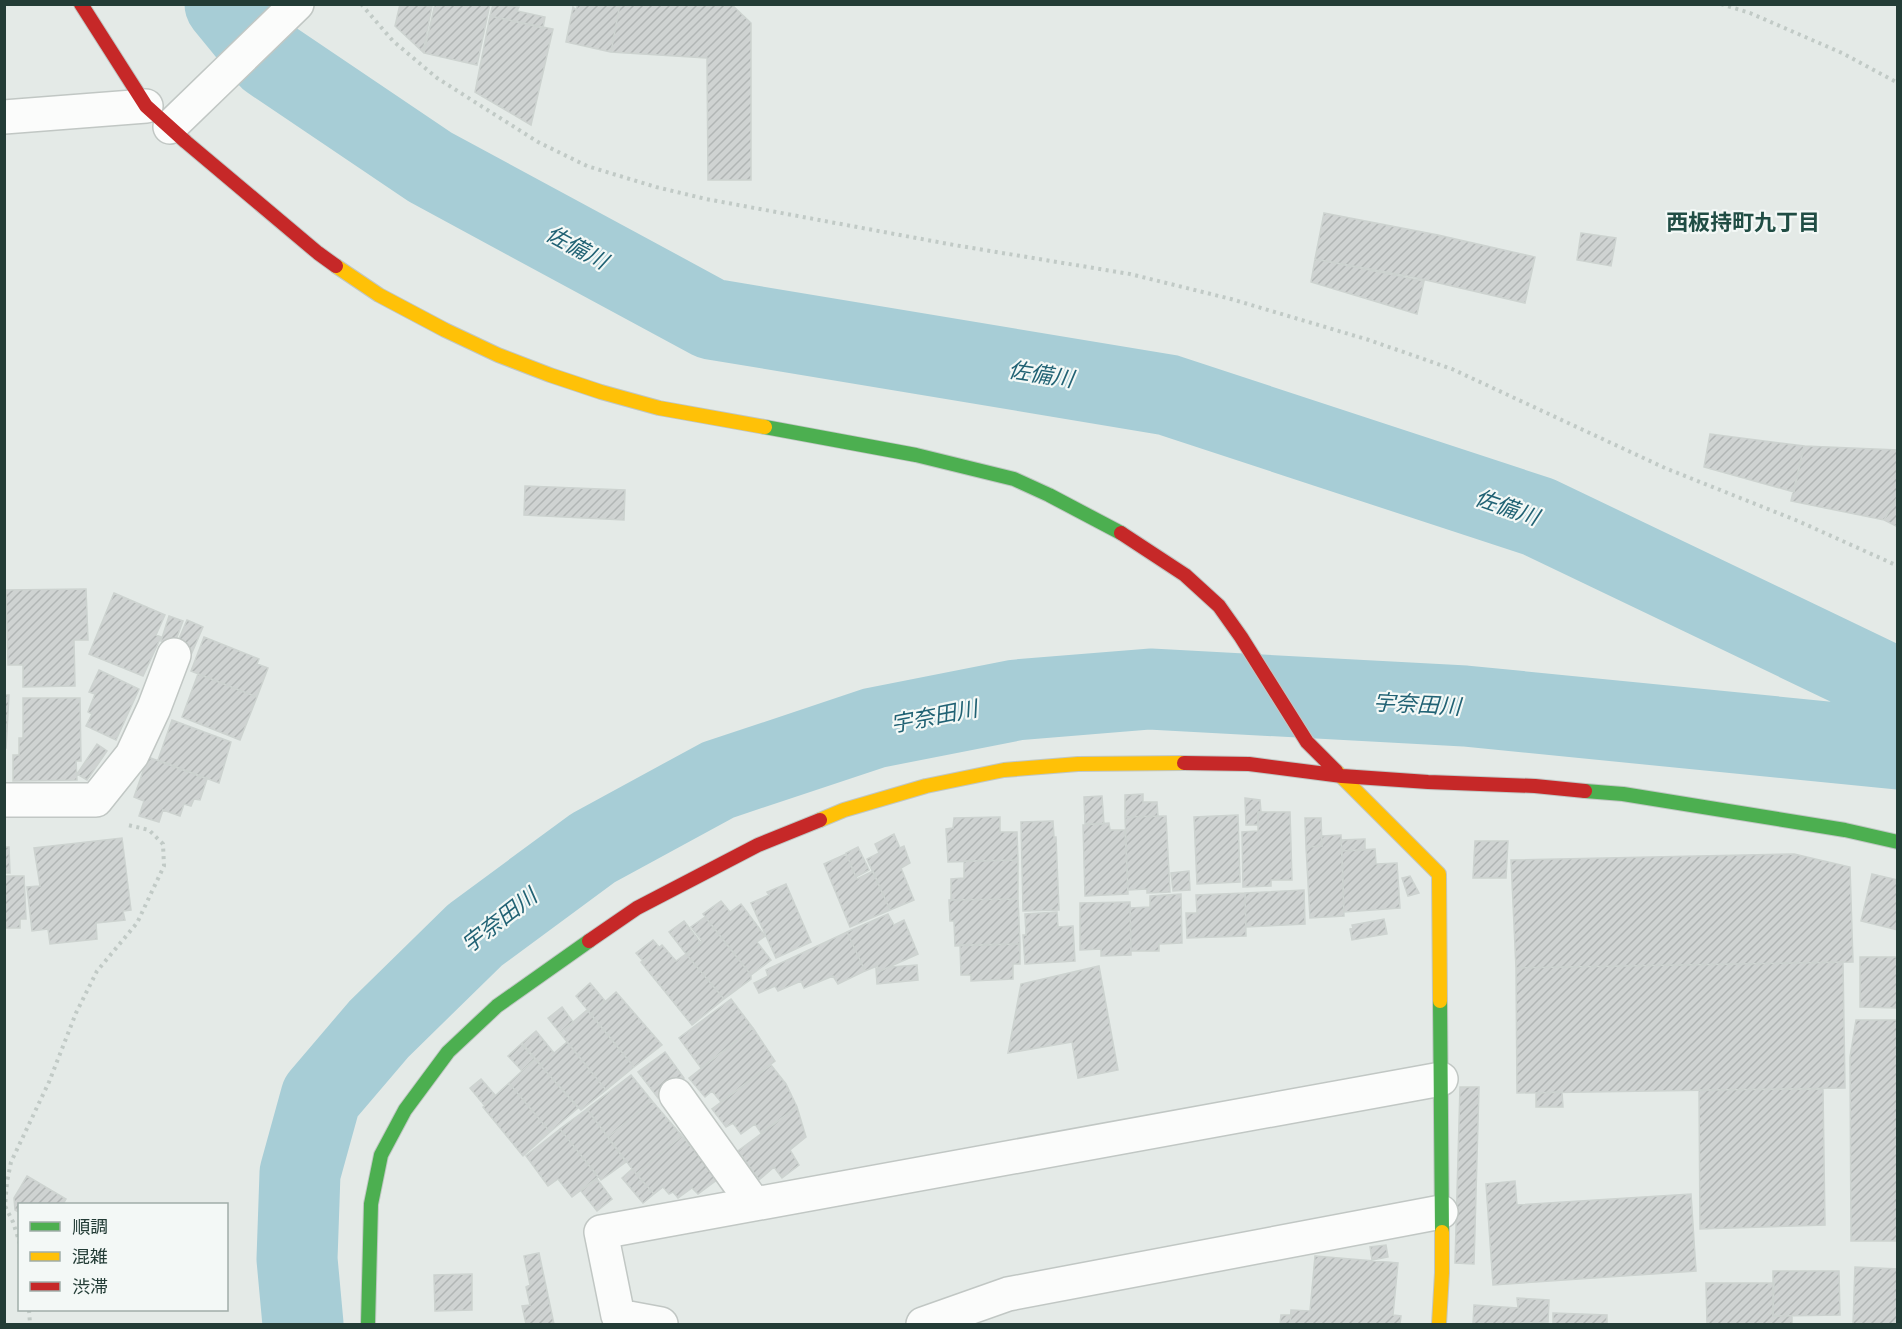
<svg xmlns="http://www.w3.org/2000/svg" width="1902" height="1329" viewBox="0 0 1902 1329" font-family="Roboto,'Noto Sans JP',sans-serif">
	<defs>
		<pattern id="building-hatch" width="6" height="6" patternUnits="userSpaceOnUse" patternTransform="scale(1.5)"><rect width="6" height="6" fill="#cfd3d2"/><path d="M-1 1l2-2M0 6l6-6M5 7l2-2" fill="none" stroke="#b1b6b5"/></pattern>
	</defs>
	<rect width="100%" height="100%" fill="#e4eae7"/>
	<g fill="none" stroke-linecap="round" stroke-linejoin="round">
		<!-- river -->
		<path stroke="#a7cdd6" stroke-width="81" d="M 225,4 L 270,59 L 430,167 L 711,319 L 1168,395 L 1539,517 L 1898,689
			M 303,1324 L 297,1259 L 300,1173 L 321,1097 L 379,1029 L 475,935 L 593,848 L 718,780 L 874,728 L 1016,700 L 1150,689 L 1465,706 L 1898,749"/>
	</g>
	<!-- building -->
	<path fill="url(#building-hatch)" stroke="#cdd3d0" stroke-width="1.5" d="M 400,4 L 432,6 L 423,52 L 395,26 Z
		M 435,4 L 490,4 L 477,65 L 424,53 Z
		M 493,4 L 519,7 L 517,11 L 545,17 L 543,28 L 490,16 Z
		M 578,4 L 620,4 L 611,52 L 566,42 L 573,7 L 576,10 Z
		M 620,4 L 731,4 L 751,23 L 751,180 L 708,180 L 707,58 L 611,52 Z
		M 490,16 L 553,29 L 531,125 L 475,92 Z
		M 1324,213 L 1438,235 L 1535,257 L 1525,303 L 1413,277 L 1315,259 Z
		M 1581,233 L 1616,238 L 1611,266 L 1577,260 Z
		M 1315,259 L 1424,281 L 1417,314 L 1311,282 Z
		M 1710,434 L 1804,446 L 1794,492 L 1704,467 Z
		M 1804,446 L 1898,450 L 1898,496 L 1884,520 L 1791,501 Z
		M 525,486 L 625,490 L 624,520 L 524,515 Z
		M 1898,496 L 1898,527 L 1884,520 Z
		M 86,589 L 88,640 L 74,640 L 75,686 L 23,687 L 23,665 L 8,665 L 6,590 Z
		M 114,593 L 165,615 L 156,635 L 161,637 L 143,676 L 89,654 Z
		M 169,616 L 183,621 L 174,645 L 161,641 Z
		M 187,620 L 203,627 L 191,655 L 175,648 Z
		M 204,637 L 259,659 L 257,664 L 268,668 L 257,697 L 191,671 Z
		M 99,670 L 139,689 L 116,740 L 86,726 L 92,714 L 88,712 L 95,694 L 89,692 Z
		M 198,674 L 257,697 L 240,740 L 182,717 Z
		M 4,695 L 9,695 L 6,748 L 4,748 Z
		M 23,698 L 80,698 L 81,761 L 76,761 L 77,780 L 13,781 L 13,755 L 19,755 L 19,738 L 23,738 Z
		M 172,720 L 231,742 L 219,783 L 158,760 Z
		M 97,744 L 107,751 L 87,780 L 77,774 Z
		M 148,757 L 207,779 L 200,800 L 194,799 L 191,806 L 184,804 L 180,816 L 163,810 L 159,822 L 139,816 L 144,801 L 134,797 Z
		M 1143,794 L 1143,802 L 1157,802 L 1158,816 L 1125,817 L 1125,795 Z
		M 1102,796 L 1104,824 L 1085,824 L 1084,797 Z
		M 1245,798 L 1260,800 L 1261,812 L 1258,812 L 1258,825 L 1246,825 Z
		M 1258,812 L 1290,812 L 1292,880 L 1271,880 L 1271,886 L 1243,887 L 1242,832 L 1258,831 Z
		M 1238,815 L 1240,882 L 1197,884 L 1194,817 Z
		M 1166,816 L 1170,892 L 1147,893 L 1147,889 L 1128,890 L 1125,817 Z
		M 1000,817 L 1000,832 L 1017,832 L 1018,860 L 948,862 L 946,829 L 953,828 L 954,818 Z
		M 1305,818 L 1321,818 L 1322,846 L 1306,847 Z
		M 1053,821 L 1054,837 L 1056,837 L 1059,910 L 1023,911 L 1021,822 Z
		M 1109,823 L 1110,830 L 1125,830 L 1128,894 L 1085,896 L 1083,825 Z
		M 894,834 L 900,848 L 904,846 L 910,863 L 901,868 L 914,900 L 890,910 L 867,859 L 879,853 L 875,844 Z
		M 1341,835 L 1344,916 L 1310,918 L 1306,847 L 1322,846 L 1321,836 Z
		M 122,838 L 131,910 L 123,911 L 125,920 L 96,923 L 97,939 L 50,944 L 48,929 L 32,931 L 27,887 L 40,886 L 34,848 Z
		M 1365,839 L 1365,850 L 1342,851 L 1341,840 Z
		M 1475,841 L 1508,841 L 1506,878 L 1473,878 Z
		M 4,847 L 9,847 L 10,873 L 4,873 Z
		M 858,847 L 869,870 L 856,877 L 846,853 Z
		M 1375,849 L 1376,864 L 1397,863 L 1400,908 L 1344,912 L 1342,851 Z
		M 846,854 L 857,879 L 873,871 L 890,910 L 850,927 L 824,864 Z
		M 1794,854 L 1850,867 L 1853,962 L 1516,968 L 1511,860 Z
		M 1018,860 L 1018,899 L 951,900 L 951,879 L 964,878 L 964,861 Z
		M 1189,871 L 1190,890 L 1173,891 L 1171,873 Z
		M 1872,874 L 1898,880 L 1898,930 L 1861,921 Z
		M 4,876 L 24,876 L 26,919 L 20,919 L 20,928 L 4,928 Z
		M 1410,876 L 1419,893 L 1408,896 L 1402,878 Z
		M 786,884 L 811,942 L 776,958 L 751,903 L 769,895 L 767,892 Z
		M 1304,890 L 1305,924 L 1246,927 L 1245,893 Z
		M 1245,893 L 1246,936 L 1187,938 L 1186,913 L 1197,913 L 1196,895 Z
		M 1181,894 L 1182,943 L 1159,944 L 1159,951 L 1131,951 L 1130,908 L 1150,907 L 1150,896 Z
		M 1018,899 L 1020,944 L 955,946 L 954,921 L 950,921 L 949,900 Z
		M 721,901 L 730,912 L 741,904 L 765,936 L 757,942 L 771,960 L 751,975 L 703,914 Z
		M 1130,902 L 1131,955 L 1101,956 L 1101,949 L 1080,950 L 1080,903 Z
		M 1057,912 L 1058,927 L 1073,926 L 1075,961 L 1025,964 L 1023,935 L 1026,935 L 1025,914 Z
		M 888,914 L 894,925 L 904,920 L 918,954 L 880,971 L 877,966 L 865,971 L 847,932 Z
		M 705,917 L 751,975 L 751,979 L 724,999 L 686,954 L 702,941 L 691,927 Z
		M 1384,919 L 1387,934 L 1352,940 L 1350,929 L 1353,928 L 1352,925 Z
		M 684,921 L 701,943 L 686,954 L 669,932 Z
		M 847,932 L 865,971 L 838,984 L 833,976 L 804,988 L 801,981 L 778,991 L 775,986 L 759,993 L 754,983 L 768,976 L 766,970 Z
		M 653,940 L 659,947 L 643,961 L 636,953 Z
		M 1020,944 L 1020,964 L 1013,964 L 1013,979 L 971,981 L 971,975 L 961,975 L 960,945 Z
		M 662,945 L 676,961 L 686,954 L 724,999 L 692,1025 L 641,962 Z
		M 1860,957 L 1898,957 L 1898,1008 L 1860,1007 Z
		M 1843,962 L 1845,1088 L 1517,1093 L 1516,968 Z
		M 917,965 L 918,980 L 877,984 L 876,968 L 880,971 L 890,967 Z
		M 1099,966 L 1118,1070 L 1078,1078 L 1072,1042 L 1008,1053 L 1021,984 Z
		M 590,983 L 605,1001 L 591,1014 L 576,996 Z
		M 616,992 L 662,1045 L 634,1067 L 591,1014 Z
		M 731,999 L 753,1028 L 701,1068 L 679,1038 Z
		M 562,1007 L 573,1022 L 560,1033 L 548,1018 Z
		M 587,1010 L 634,1067 L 606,1090 L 560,1033 Z
		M 1856,1020 L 1898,1020 L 1898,1241 L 1851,1241 L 1850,1057 Z
		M 753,1028 L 775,1061 L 721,1102 L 712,1091 L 705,1097 L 689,1078 Z
		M 536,1031 L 554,1053 L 541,1065 L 522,1043 Z
		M 567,1042 L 606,1090 L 581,1110 L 540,1065 Z
		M 521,1044 L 535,1059 L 522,1071 L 508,1056 Z
		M 665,1052 L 684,1078 L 658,1098 L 638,1072 Z
		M 535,1059 L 578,1108 L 550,1132 L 509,1083 Z
		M 771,1065 L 786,1084 L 797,1107 L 761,1133 L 755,1124 L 741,1134 L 733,1123 L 726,1127 L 712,1109 Z
		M 631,1075 L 652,1101 L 608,1137 L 587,1109 Z
		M 481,1079 L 495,1095 L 484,1105 L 470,1088 Z
		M 509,1083 L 550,1132 L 523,1156 L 483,1107 Z
		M 1460,1087 L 1479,1087 L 1474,1264 L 1455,1263 Z
		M 1823,1089 L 1825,1225 L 1700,1229 L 1699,1090 Z
		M 1562,1092 L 1563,1107 L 1536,1107 L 1536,1093 Z
		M 652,1101 L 682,1136 L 636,1174 L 608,1137 Z
		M 797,1107 L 806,1137 L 790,1150 L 799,1165 L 782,1178 L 774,1167 L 759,1180 L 738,1151 Z
		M 587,1109 L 626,1162 L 601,1180 L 560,1129 Z
		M 560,1129 L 598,1177 L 572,1197 L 558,1179 L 548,1186 L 526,1156 Z
		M 682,1136 L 718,1179 L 698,1194 L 692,1188 L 678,1198 L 673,1192 L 669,1194 L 663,1187 L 654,1194 L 636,1174 Z
		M 632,1169 L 654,1194 L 643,1203 L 622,1178 Z
		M 27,1176 L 66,1199 L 63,1204 L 20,1204 L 20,1213 L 15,1210 L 14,1198 Z
		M 597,1179 L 612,1199 L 597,1211 L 581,1191 Z
		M 1515,1181 L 1517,1205 L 1691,1194 L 1696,1271 L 1493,1285 L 1486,1184 Z
		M 1386,1245 L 1388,1257 L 1372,1260 L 1370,1247 Z
		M 539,1253 L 554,1324 L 526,1324 L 522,1306 L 530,1305 L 526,1287 L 530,1285 L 524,1256 Z
		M 1315,1256 L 1398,1263 L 1393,1315 L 1401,1316 L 1400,1324 L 1290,1324 L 1291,1310 L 1310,1311 Z
		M 1855,1267 L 1898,1269 L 1898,1324 L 1853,1324 Z
		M 1773,1271 L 1839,1271 L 1840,1315 L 1773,1316 Z
		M 472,1274 L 472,1310 L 435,1311 L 434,1275 Z
		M 1706,1283 L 1774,1283 L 1773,1316 L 1792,1316 L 1792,1324 L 1707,1324 Z
		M 1517,1298 L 1549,1300 L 1548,1322 L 1521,1323 L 1521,1324 L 1473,1324 L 1474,1305 L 1518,1308 Z
		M 1553,1313 L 1607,1315 L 1607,1324 L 1553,1324 Z
		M 1281,1315 L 1291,1315 L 1290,1324 L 1280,1324 Z"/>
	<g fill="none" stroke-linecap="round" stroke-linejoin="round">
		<defs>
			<path id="street" d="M 4,117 L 146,106
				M 170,127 L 297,4
				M 4,800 L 96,800 L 132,755 L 154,708 L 174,655
				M 676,1095 L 754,1204
				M 661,1324 L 618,1316 L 601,1232 L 1441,1079
				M 923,1324 L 1008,1294 L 1441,1212"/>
			<path id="fast" d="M 765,427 L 916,455 L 1014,479 L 1049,495 L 1121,533
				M 1585,791 L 1623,794 L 1845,830 L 1898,842
				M 1440,1001 L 1442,1232
				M 368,1324 L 371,1204 L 381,1155 L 405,1110 L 448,1052 L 497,1006 L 589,941"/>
			<path id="slow" d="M 336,266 L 379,295 L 445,330 L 498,355 L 550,375 L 601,392 L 659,408 L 765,427
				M 1336,771 L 1439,874 L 1440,1001
				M 820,820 L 844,810 L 926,786 L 1004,770 L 1078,764 L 1184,763
				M 1439,1324 L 1442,1273 L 1442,1232"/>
			<path id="jam" d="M 81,4 L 146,106 L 186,142 L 318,253 L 336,266
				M 1121,533 L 1185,575 L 1219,606 L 1241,637 L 1307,742 L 1336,771
				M 1184,763 L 1249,764 L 1342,776 L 1428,782 L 1535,786 L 1585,791
				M 589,941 L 637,908 L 758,845 L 820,820"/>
		</defs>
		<!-- street casing -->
		<use href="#street" stroke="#c1c7c4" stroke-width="36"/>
		<!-- fast casing -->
		<use href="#fast" stroke="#c0c7c4" stroke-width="16"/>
		<!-- slow casing -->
		<use href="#slow" stroke="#c0c7c4" stroke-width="16"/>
		<!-- jam casing -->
		<use href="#jam" stroke="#c0c7c4" stroke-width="16"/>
		<!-- path -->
		<path stroke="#c1cac6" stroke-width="4" stroke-dasharray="3 4.5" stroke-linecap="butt" d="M 361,4 L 393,41 L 437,78 L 538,142 L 587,166 L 656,187 L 706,199 L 954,245 L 1130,274 L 1231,299 L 1369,340 L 1452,369 L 1665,468 L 1798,521 L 1898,566
			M 1721,4 L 1750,13 L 1842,53 L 1898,83
			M 20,1244 L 13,1222 L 5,1206 L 7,1182 L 11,1162 L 49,1082 L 76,1013 L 97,971 L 137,923 L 164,866 L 163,844 L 149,830 L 128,825
			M 29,1310 L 30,1324"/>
		<!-- street -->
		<use href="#street" stroke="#fbfcfb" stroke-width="33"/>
		<!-- fast -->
		<use href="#fast" stroke="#4caf50" stroke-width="14"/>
		<!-- slow -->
		<use href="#slow" stroke="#ffc107" stroke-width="14"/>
		<!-- jam -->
		<use href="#jam" stroke="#c62828" stroke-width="14"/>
	</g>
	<g text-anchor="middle" stroke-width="4.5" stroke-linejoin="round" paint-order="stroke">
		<!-- neighbourhood labels -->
		<g font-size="22" font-weight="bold" fill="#204d44" stroke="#f3f8f6">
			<text x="1743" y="230">西板持町九丁目</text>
		</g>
		<!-- water labels -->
		<g font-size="22" font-style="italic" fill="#216274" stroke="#f3f8f6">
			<text transform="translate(577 247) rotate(28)" y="8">佐備川</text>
			<text transform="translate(1041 374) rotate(9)" y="8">佐備川</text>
			<text transform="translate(1507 507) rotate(19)" y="8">佐備川</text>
			<text transform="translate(1417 704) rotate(3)" y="8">宇奈田川</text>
			<text transform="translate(934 716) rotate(-11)" y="8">宇奈田川</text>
			<text transform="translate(499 920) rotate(-38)" y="8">宇奈田川</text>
		</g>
	</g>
	<!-- border -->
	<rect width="1902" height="1329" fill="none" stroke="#233c36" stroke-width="12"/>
	<!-- legend -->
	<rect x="18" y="1203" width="210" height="108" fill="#f3f8f6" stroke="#a0ada9" stroke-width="1.5"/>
	<rect x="30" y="1222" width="30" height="9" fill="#4caf50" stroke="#a0ada9" stroke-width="1.5"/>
	<text x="72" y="1233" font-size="18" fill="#233c36">順調</text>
	<rect x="30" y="1252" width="30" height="9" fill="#ffc107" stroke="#a0ada9" stroke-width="1.5"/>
	<text x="72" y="1263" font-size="18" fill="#233c36">混雑</text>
	<rect x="30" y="1282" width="30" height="9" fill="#c62828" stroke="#a0ada9" stroke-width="1.5"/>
	<text x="72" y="1293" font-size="18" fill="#233c36">渋滞</text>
</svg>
